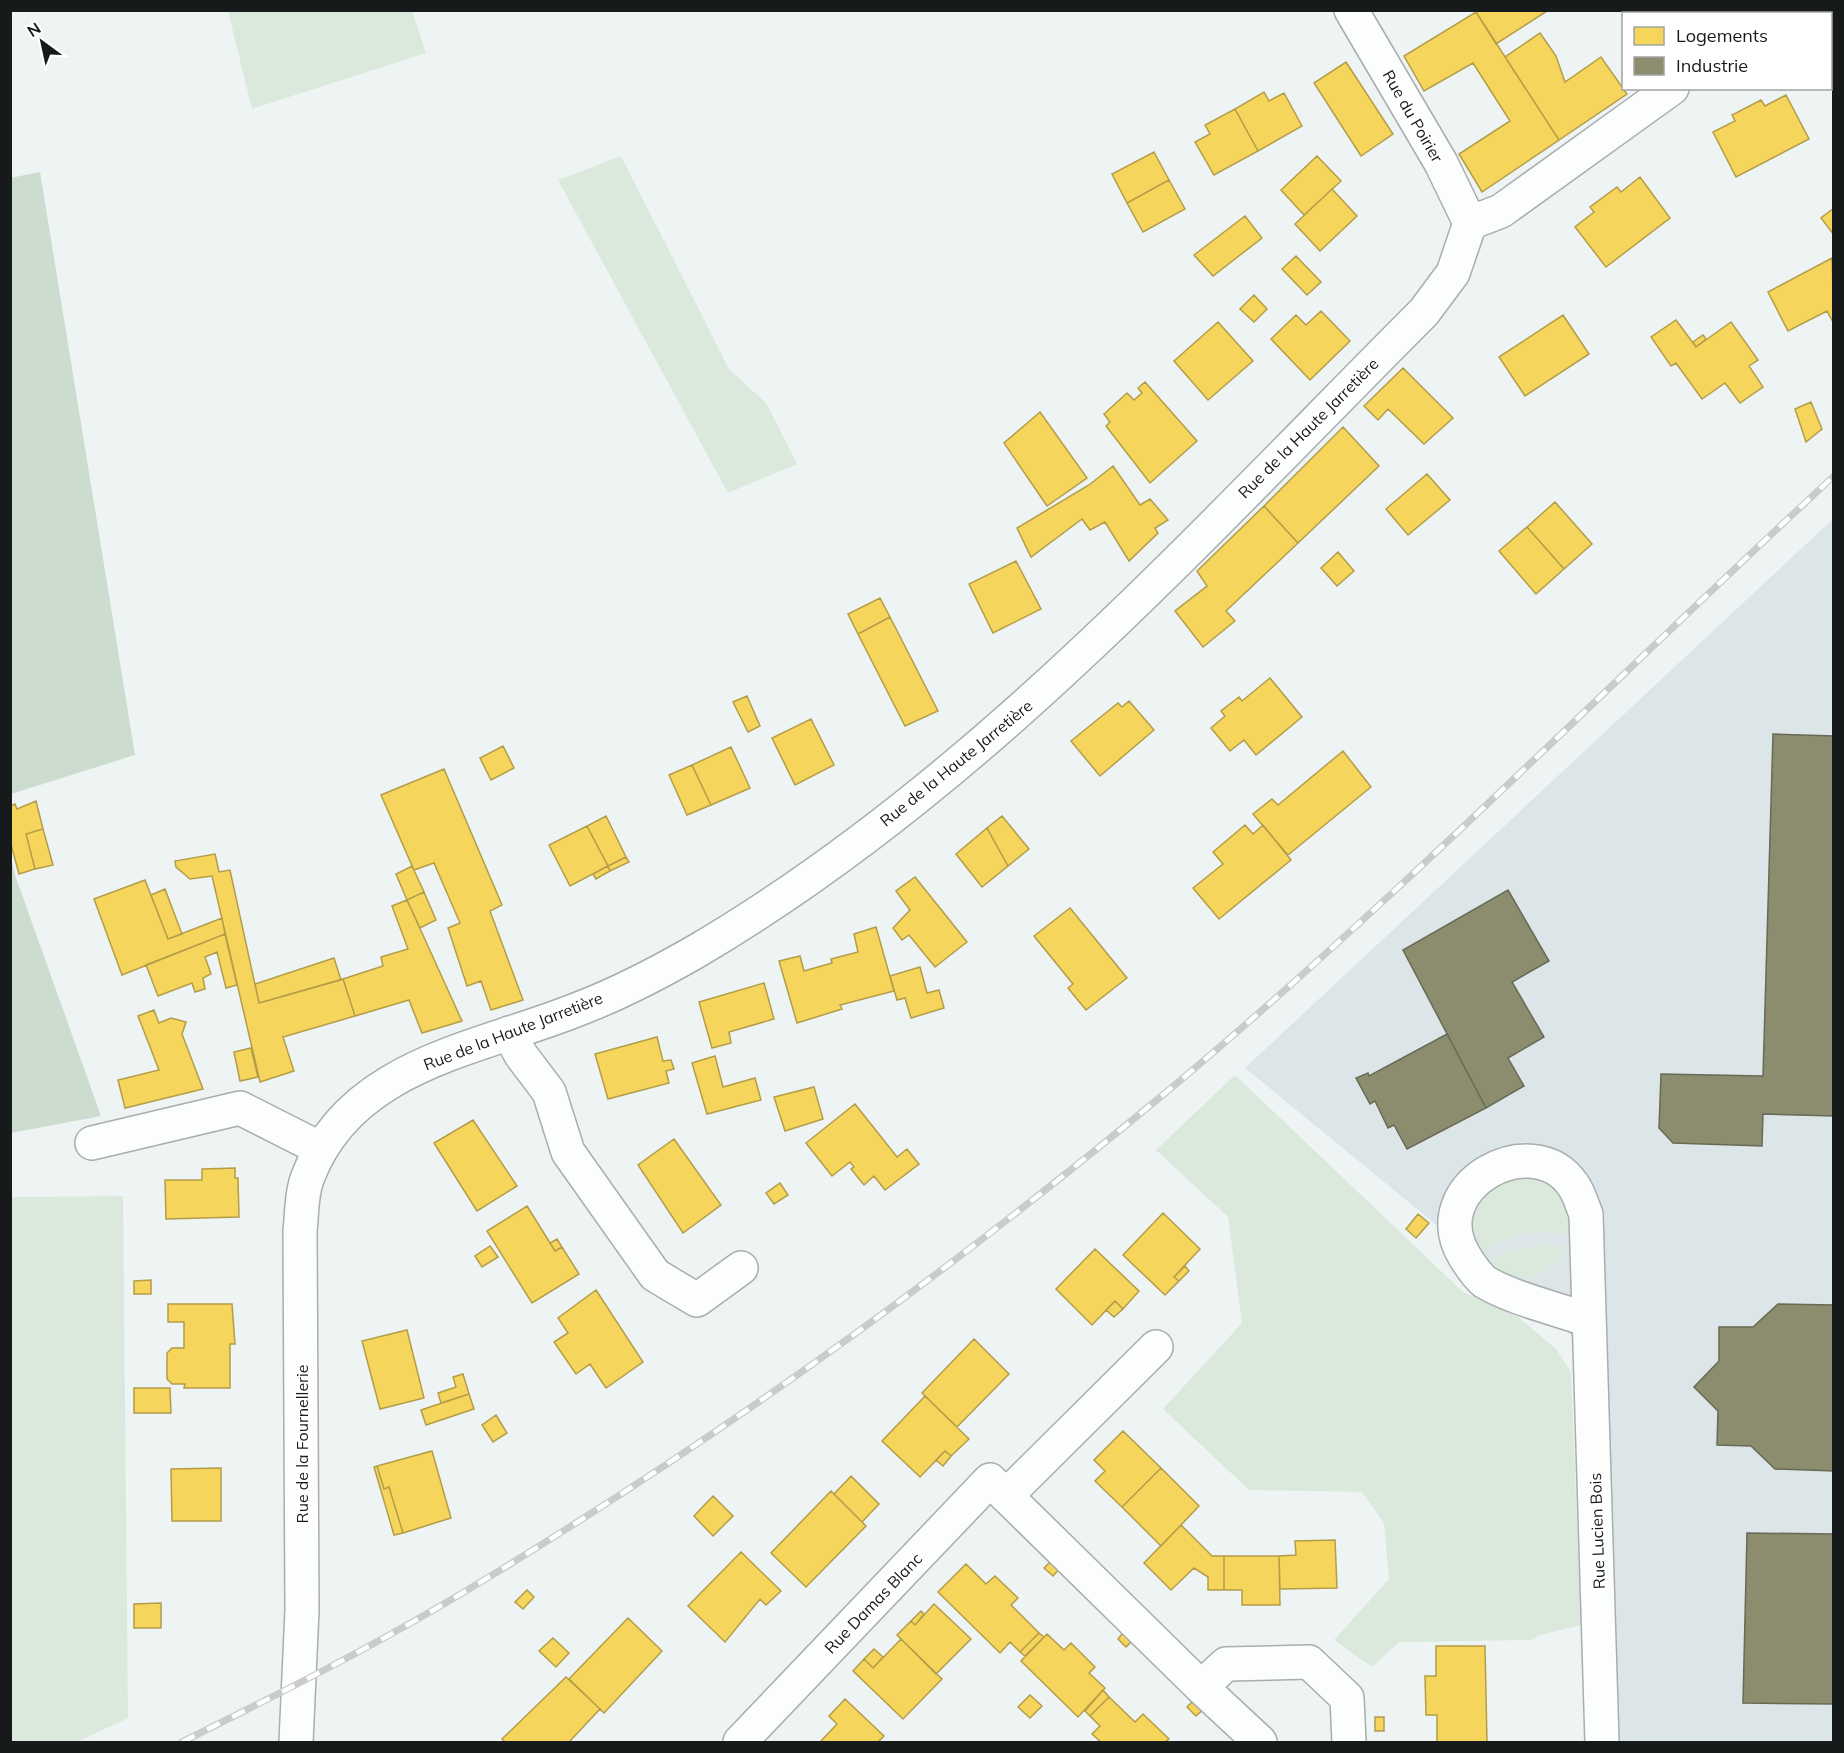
<svg xmlns="http://www.w3.org/2000/svg" width="1844" height="1753" viewBox="0 0 1844 1753" font-family="Mulish,sans-serif">
	<rect width="100%" height="100%" fill="#eef3f4"/>
	<!-- built -->
	<path fill="#dce6e9" d="M 1833,519 L 1833,1742 L 1585,1742 L 1577,1340 L 1245,1068 Z"/>
	<!-- green -->
	<path fill="#dbe9dc" d="M 228,11 L 412,11 L 426,53 L 252,109 Z
		M 621,156 L 729,369 L 766,403 L 797,464 L 728,493 L 558,180 Z
		M 1235,1075 L 1463,1292 L 1518,1317 L 1556,1349 L 1571,1372 L 1581,1625 L 1540,1635 L 1531,1640 L 1399,1642 L 1372,1667 L 1334,1640 L 1389,1579 L 1384,1523 L 1362,1492 L 1249,1490 L 1163,1409 L 1242,1323 L 1228,1217 L 1156,1150 Z
		M 1531,1177 C 1557,1189 1576,1202 1571,1234 C 1531,1230 1515,1234 1478,1250 L 1471,1229 L 1476,1208 L 1489,1190 L 1507,1179 Z
		M 123,1196 L 128,1718 L 77,1742 L 11,1742 L 11,1197 Z
		M 1547,1245 L 1568,1247 C 1546,1282 1520,1286 1487,1262 C 1506,1249 1524,1247 1547,1245 Z"/>
	<!-- forest -->
	<path fill="#ccdcce" d="M 40,172 L 135,755 L 11,794 L 10,178 Z
		M 10,855 L 16,878 L 101,1116 L 11,1133 Z"/>
	<!-- homes -->
	<path fill="#f6d55c" stroke="#b39d48" stroke-width="1.5" d="M 1478,10 L 1547,10 L 1547,11 L 1496,44 L 1476,12 Z
		M 1625,10 L 1741,10 L 1743,14 L 1628,14 Z
		M 1476,12 L 1559,140 L 1482,192 L 1459,154 L 1510,121 L 1473,63 L 1424,91 L 1404,56 Z
		M 1540,33 L 1556,56 L 1565,82 L 1601,57 L 1627,94 L 1559,140 L 1505,57 Z
		M 1346,62 L 1393,134 L 1361,156 L 1314,83 Z
		M 1264,92 L 1269,101 L 1284,93 L 1302,126 L 1258,151 L 1235,109 Z
		M 1786,95 L 1809,139 L 1736,177 L 1713,132 L 1735,121 L 1732,115 L 1761,100 L 1765,106 Z
		M 1235,109 L 1258,151 L 1214,175 L 1195,142 L 1210,134 L 1205,125 Z
		M 1154,152 L 1169,180 L 1127,203 L 1112,174 Z
		M 1317,156 L 1341,181 L 1304,215 L 1281,190 Z
		M 1640,177 L 1670,218 L 1606,267 L 1575,227 L 1594,212 L 1590,207 L 1617,187 L 1621,192 Z
		M 1169,180 L 1185,209 L 1143,232 L 1127,203 Z
		M 1332,189 L 1357,216 L 1320,251 L 1295,224 Z
		M 1834,208 L 1834,235 L 1821,218 Z
		M 1245,216 L 1262,238 L 1213,276 L 1194,255 Z
		M 1296,256 L 1321,282 L 1307,295 L 1282,269 Z
		M 1832,258 L 1834,324 L 1827,311 L 1788,331 L 1768,292 Z
		M 1254,295 L 1267,309 L 1254,322 L 1240,309 Z
		M 1321,311 L 1350,341 L 1310,380 L 1271,339 L 1296,315 L 1306,325 Z
		M 1563,315 L 1589,354 L 1525,396 L 1499,357 Z
		M 1676,320 L 1696,347 L 1731,322 L 1758,360 L 1749,366 L 1763,387 L 1740,403 L 1725,383 L 1702,399 L 1676,363 L 1671,366 L 1651,337 Z
		M 1218,322 L 1253,361 L 1208,400 L 1174,361 Z
		M 1703,335 L 1706,339 L 1696,347 L 1693,342 Z
		M 1403,368 L 1453,418 L 1424,444 L 1388,409 L 1378,420 L 1364,406 Z
		M 1145,382 L 1197,441 L 1150,483 L 1106,426 L 1110,422 L 1104,414 L 1127,393 L 1134,400 L 1142,393 L 1138,388 Z
		M 1811,402 L 1822,429 L 1806,442 L 1795,409 Z
		M 1040,412 L 1087,478 L 1047,506 L 1004,443 Z
		M 1343,427 L 1379,466 L 1298,543 L 1264,506 Z
		M 1113,466 L 1140,505 L 1150,499 L 1168,520 L 1155,528 L 1158,533 L 1129,561 L 1105,522 L 1090,530 L 1082,519 L 1031,557 L 1017,528 L 1089,485 Z
		M 1427,474 L 1450,500 L 1408,535 L 1386,509 Z
		M 1555,502 L 1592,544 L 1564,569 L 1527,527 Z
		M 1264,506 L 1298,543 L 1226,611 L 1235,621 L 1203,647 L 1175,611 L 1207,586 L 1197,571 Z
		M 1527,527 L 1564,569 L 1536,594 L 1499,551 Z
		M 1338,552 L 1354,571 L 1337,586 L 1321,568 Z
		M 1016,561 L 1041,609 L 993,633 L 969,584 Z
		M 880,598 L 890,617 L 858,634 L 848,614 Z
		M 890,617 L 938,711 L 905,726 L 858,634 Z
		M 1270,678 L 1302,717 L 1256,755 L 1244,740 L 1230,751 L 1211,728 L 1225,716 L 1221,711 L 1239,697 L 1242,701 Z
		M 747,696 L 760,726 L 748,732 L 733,702 Z
		M 1129,701 L 1154,730 L 1100,776 L 1071,741 L 1118,703 L 1122,707 Z
		M 811,719 L 834,765 L 795,785 L 772,738 Z
		M 503,746 L 514,768 L 491,780 L 480,758 Z
		M 731,747 L 750,788 L 711,805 L 692,765 Z
		M 1343,751 L 1371,787 L 1288,855 L 1253,814 L 1272,799 L 1278,805 Z
		M 692,765 L 711,805 L 687,815 L 669,775 Z
		M 444,769 L 502,905 L 490,911 L 523,1000 L 491,1010 L 481,981 L 467,986 L 448,928 L 460,923 L 434,863 L 414,870 L 381,795 Z
		M 36,801 L 43,829 L 26,834 L 35,869 L 19,874 L 10,841 L 10,806 L 15,804 L 17,809 Z
		M 606,816 L 626,857 L 608,866 L 587,826 Z
		M 1002,816 L 1029,849 L 1008,866 L 987,828 Z
		M 1245,825 L 1253,834 L 1263,825 L 1291,860 L 1219,919 L 1193,888 L 1223,864 L 1213,852 Z
		M 587,826 L 608,866 L 570,886 L 549,845 Z
		M 987,828 L 1008,866 L 982,887 L 956,854 Z
		M 43,829 L 53,865 L 35,869 L 26,834 Z
		M 215,854 L 219,872 L 230,870 L 259,1003 L 343,979 L 355,1016 L 283,1037 L 294,1071 L 260,1082 L 212,876 L 190,879 L 176,867 L 175,861 Z
		M 626,857 L 629,862 L 610,871 L 608,866 Z
		M 412,866 L 424,892 L 407,900 L 396,874 Z
		M 608,866 L 610,871 L 596,879 L 593,874 Z
		M 915,877 L 967,942 L 935,967 L 909,935 L 902,940 L 893,928 L 910,910 L 896,891 Z
		M 145,880 L 168,939 L 222,918 L 225,934 L 122,975 L 94,899 Z
		M 165,889 L 182,934 L 168,939 L 151,895 Z
		M 424,892 L 436,920 L 420,928 L 407,900 Z
		M 407,900 L 462,1021 L 422,1033 L 409,1000 L 355,1016 L 343,979 L 383,966 L 381,957 L 408,949 L 392,906 Z
		M 1070,908 L 1127,978 L 1086,1010 L 1068,988 L 1073,984 L 1034,936 Z
		M 876,927 L 894,991 L 840,1005 L 842,1009 L 797,1023 L 779,961 L 800,956 L 804,971 L 832,963 L 831,959 L 858,952 L 854,934 Z
		M 225,934 L 237,985 L 226,988 L 217,952 L 205,957 L 211,974 L 203,978 L 205,989 L 195,992 L 192,983 L 158,996 L 146,965 Z
		M 334,958 L 341,980 L 259,1003 L 255,984 Z
		M 920,967 L 927,993 L 939,990 L 944,1008 L 911,1018 L 905,998 L 897,1000 L 890,976 Z
		M 764,983 L 774,1019 L 729,1032 L 731,1043 L 712,1048 L 699,1002 Z
		M 154,1010 L 159,1023 L 171,1018 L 186,1022 L 182,1034 L 203,1089 L 125,1108 L 118,1080 L 159,1070 L 138,1016 Z
		M 657,1037 L 663,1061 L 671,1060 L 674,1069 L 666,1071 L 669,1083 L 608,1099 L 595,1054 Z
		M 251,1048 L 258,1077 L 240,1081 L 234,1052 Z
		M 715,1056 L 723,1087 L 755,1078 L 761,1100 L 707,1114 L 692,1063 Z
		M 814,1087 L 823,1119 L 785,1131 L 774,1097 Z
		M 855,1104 L 897,1157 L 907,1149 L 919,1164 L 885,1190 L 874,1176 L 864,1185 L 851,1169 L 854,1167 L 850,1162 L 832,1176 L 806,1143 Z
		M 473,1120 L 517,1186 L 477,1211 L 434,1143 Z
		M 674,1139 L 721,1205 L 683,1233 L 638,1165 Z
		M 235,1168 L 235,1178 L 238,1178 L 239,1217 L 166,1219 L 165,1180 L 202,1180 L 202,1169 Z
		M 780,1183 L 788,1195 L 774,1204 L 766,1193 Z
		M 527,1206 L 555,1251 L 562,1247 L 579,1274 L 532,1303 L 487,1231 Z
		M 1163,1213 L 1200,1249 L 1174,1277 L 1179,1281 L 1165,1295 L 1123,1255 Z
		M 1418,1214 L 1429,1223 L 1416,1238 L 1406,1229 Z
		M 557,1239 L 562,1247 L 555,1251 L 550,1243 Z
		M 490,1246 L 498,1257 L 482,1267 L 475,1256 Z
		M 1095,1249 L 1139,1291 L 1123,1309 L 1115,1301 L 1092,1325 L 1056,1289 Z
		M 1185,1266 L 1189,1271 L 1179,1281 L 1174,1277 Z
		M 151,1280 L 151,1294 L 134,1294 L 134,1281 Z
		M 596,1290 L 643,1362 L 606,1388 L 590,1364 L 576,1374 L 554,1342 L 568,1333 L 558,1318 Z
		M 1115,1301 L 1123,1309 L 1114,1317 L 1106,1310 Z
		M 168,1304 L 232,1304 L 235,1344 L 230,1344 L 230,1388 L 184,1388 L 185,1384 L 172,1384 L 167,1379 L 167,1353 L 172,1348 L 184,1348 L 184,1322 L 168,1322 Z
		M 407,1330 L 424,1398 L 380,1409 L 362,1341 Z
		M 974,1339 L 1009,1374 L 957,1427 L 922,1393 Z
		M 463,1374 L 469,1394 L 441,1403 L 438,1393 L 456,1387 L 453,1377 Z
		M 134,1388 L 170,1388 L 171,1413 L 134,1413 Z
		M 469,1394 L 474,1409 L 426,1425 L 421,1410 Z
		M 925,1396 L 969,1439 L 951,1456 L 945,1451 L 920,1477 L 882,1441 Z
		M 496,1415 L 507,1433 L 493,1442 L 482,1425 Z
		M 1123,1431 L 1161,1468 L 1122,1507 L 1095,1481 L 1105,1471 L 1094,1460 Z
		M 432,1451 L 451,1518 L 403,1533 L 389,1487 L 384,1489 L 377,1466 Z
		M 945,1451 L 951,1456 L 943,1466 L 936,1460 Z
		M 377,1466 L 384,1489 L 389,1487 L 403,1533 L 394,1535 L 374,1467 Z
		M 221,1468 L 221,1521 L 172,1521 L 171,1469 Z
		M 1161,1468 L 1199,1506 L 1161,1546 L 1122,1507 Z
		M 851,1476 L 879,1504 L 862,1522 L 834,1494 Z
		M 831,1491 L 866,1526 L 806,1587 L 771,1553 Z
		M 713,1496 L 733,1516 L 713,1536 L 694,1516 Z
		M 1181,1525 L 1212,1556 L 1224,1556 L 1224,1590 L 1208,1590 L 1208,1577 L 1194,1568 L 1171,1590 L 1144,1563 Z
		M 1335,1540 L 1337,1588 L 1280,1589 L 1279,1556 L 1296,1555 L 1295,1541 Z
		M 741,1552 L 781,1591 L 766,1605 L 760,1599 L 725,1642 L 688,1606 Z
		M 1224,1556 L 1279,1556 L 1280,1605 L 1242,1605 L 1242,1590 L 1224,1590 Z
		M 1054,1558 L 1062,1566 L 1053,1576 L 1044,1568 Z
		M 966,1564 L 986,1584 L 995,1576 L 1018,1598 L 1011,1605 L 1039,1633 L 1020,1652 L 1010,1642 L 1000,1653 L 938,1592 Z
		M 527,1590 L 534,1597 L 523,1609 L 515,1602 Z
		M 161,1603 L 161,1628 L 134,1628 L 134,1604 Z
		M 934,1604 L 971,1639 L 936,1674 L 897,1635 L 911,1621 L 915,1625 Z
		M 921,1611 L 924,1614 L 915,1625 L 911,1621 Z
		M 628,1618 L 662,1651 L 604,1713 L 569,1679 Z
		M 1126,1629 L 1135,1638 L 1126,1647 L 1118,1639 Z
		M 1039,1633 L 1044,1637 L 1025,1656 L 1020,1652 Z
		M 1047,1634 L 1064,1650 L 1071,1643 L 1095,1667 L 1089,1673 L 1105,1688 L 1078,1717 L 1021,1661 Z
		M 553,1638 L 569,1653 L 556,1667 L 539,1651 Z
		M 901,1639 L 942,1679 L 903,1719 L 853,1671 L 864,1659 L 873,1668 Z
		M 1436,1646 L 1485,1646 L 1487,1742 L 1437,1742 L 1437,1715 L 1426,1715 L 1425,1676 L 1436,1676 Z
		M 874,1649 L 883,1657 L 873,1668 L 864,1659 Z
		M 566,1677 L 600,1709 L 569,1742 L 505,1742 L 502,1739 Z
		M 1103,1690 L 1109,1697 L 1090,1716 L 1085,1711 Z
		M 1030,1695 L 1042,1706 L 1030,1718 L 1018,1707 Z
		M 1109,1697 L 1135,1722 L 1143,1714 L 1169,1739 L 1165,1742 L 1101,1742 L 1092,1734 L 1100,1726 L 1090,1716 Z
		M 1196,1698 L 1206,1707 L 1196,1716 L 1187,1707 Z
		M 845,1699 L 884,1736 L 878,1742 L 820,1742 L 837,1724 L 829,1716 Z
		M 1375,1717 L 1384,1717 L 1384,1731 L 1375,1731 Z"/>
	<!-- industry -->
	<path fill="#8c8c6e" stroke="#696a55" stroke-width="1.5" d="M 1773,734 L 1834,736 L 1834,1116 L 1763,1114 L 1762,1146 L 1673,1143 L 1659,1128 L 1661,1074 L 1763,1076 Z
		M 1508,890 L 1549,961 L 1512,982 L 1544,1037 L 1508,1058 L 1524,1086 L 1486,1108 L 1403,950 Z
		M 1447,1034 L 1486,1108 L 1407,1149 L 1394,1125 L 1388,1128 L 1375,1101 L 1370,1104 L 1356,1078 L 1368,1073 L 1369,1076 Z
		M 1778,1304 L 1834,1305 L 1834,1471 L 1775,1469 L 1751,1446 L 1717,1445 L 1718,1411 L 1694,1387 L 1719,1361 L 1719,1327 L 1753,1327 Z
		M 1747,1533 L 1834,1534 L 1834,1704 L 1743,1703 Z"/>
	<g fill="none" stroke-linecap="round" stroke-linejoin="round">
		<defs>
			<path id="minor" d="M 1351,10 L 1441,163 L 1470,223
				M 1780,14 L 1784,10
				M 1470,223 L 1501,211 L 1672,88
				M 509,1033 L 521,1055 L 549,1092 L 568,1152 L 655,1275 L 697,1300 L 741,1268
				M 92,1143 L 240,1108 L 321,1149
				M 1588,1320 C 1558,1309 1511,1298 1485,1282 C 1477,1276 1470,1265 1465,1257 C 1421,1186 1533,1126 1573,1185 C 1579,1193 1582,1205 1586,1214 L 1602,1742
				M 1006,1496 L 1156,1347
				M 1201,1687 L 1260,1742
				M 296,1742 L 302,1610 L 300,1231 C 302,1215 301,1195 307,1179 C 349,1063 481,1049 581,1008 C 620,993 660,972 695,952 C 976,787 1196,540 1424,312 L 1453,273 L 1470,223
				M 740,1742 L 990,1480 L 1201,1687 L 1226,1664 L 1309,1662 L 1347,1698 L 1349,1742"/>
		</defs>
		<!-- minor casing -->
		<use href="#minor" stroke="#a9adae" stroke-width="36"/>
		<!-- minor -->
		<use href="#minor" stroke="#fcfdfd" stroke-width="33"/>
		<defs>
			<path id="rail" d="M 182,1742 C 279,1694 376,1645 469,1589 C 715,1441 949,1273 1170,1089 C 1401,896 1613,680 1834,476"/>
		</defs>
		<!-- rail casing -->
		<use href="#rail" stroke="#cacbcb" stroke-width="7"/>
		<!-- rail -->
		<use href="#rail" stroke="#fff" stroke-width="4.5" stroke-dasharray="14" stroke-linecap="butt"/>
	</g>
	<g text-anchor="middle" stroke-width="6" stroke-linejoin="round" paint-order="stroke">
		<!-- street labels -->
		<g font-size="16" fill="#171a1a" stroke="#fff">
			<text transform="translate(1413 116) rotate(60)" y="6">Rue du Poirier</text>
			<text transform="translate(1308 428) rotate(-45)" y="6">Rue de la Haute Jarretière</text>
			<text transform="translate(956 763) rotate(-39)" y="6">Rue de la Haute Jarretière</text>
			<text transform="translate(513 1031) rotate(-21)" y="6">Rue de la Haute Jarretière</text>
			<text transform="translate(302 1444) rotate(-90)" y="6">Rue de la Fournellerie</text>
			<text transform="translate(1597 1531) rotate(-92)" y="6">Rue Lucien Bois</text>
			<text transform="translate(873 1603) rotate(-46)" y="6">Rue Damas Blanc</text>
		</g>
	</g>
	<!-- border -->
	<rect width="1844" height="1753" fill="none" stroke="#171a1a" stroke-width="24"/>
	<!-- legend -->
	<rect x="1622" y="12" width="210" height="78" fill="#ffffff" stroke="#a2a3a3" stroke-width="1.5"/>
	<rect x="1634" y="27" width="30" height="18" fill="#f6d55c" stroke="#a2a3a3" stroke-width="1.5"/>
	<text x="1676" y="42" font-size="18" fill="#171a1a">Logements</text>
	<rect x="1634" y="57" width="30" height="18" fill="#8c8c6e" stroke="#a2a3a3" stroke-width="1.5"/>
	<text x="1676" y="72" font-size="18" fill="#171a1a">Industrie</text>
	<!-- north arrow -->
	<g transform="translate(42 42) rotate(327)" stroke="#ffffff" stroke-width="4.5" paint-order="stroke">
	<path d="M0-4.5L10 22L0 15L-10 22Z" fill="#171a1a"/>
	<text y="-9" font-size="16" font-weight="bold" text-anchor="middle" fill="#171a1a">N</text>
	</g>
</svg>
